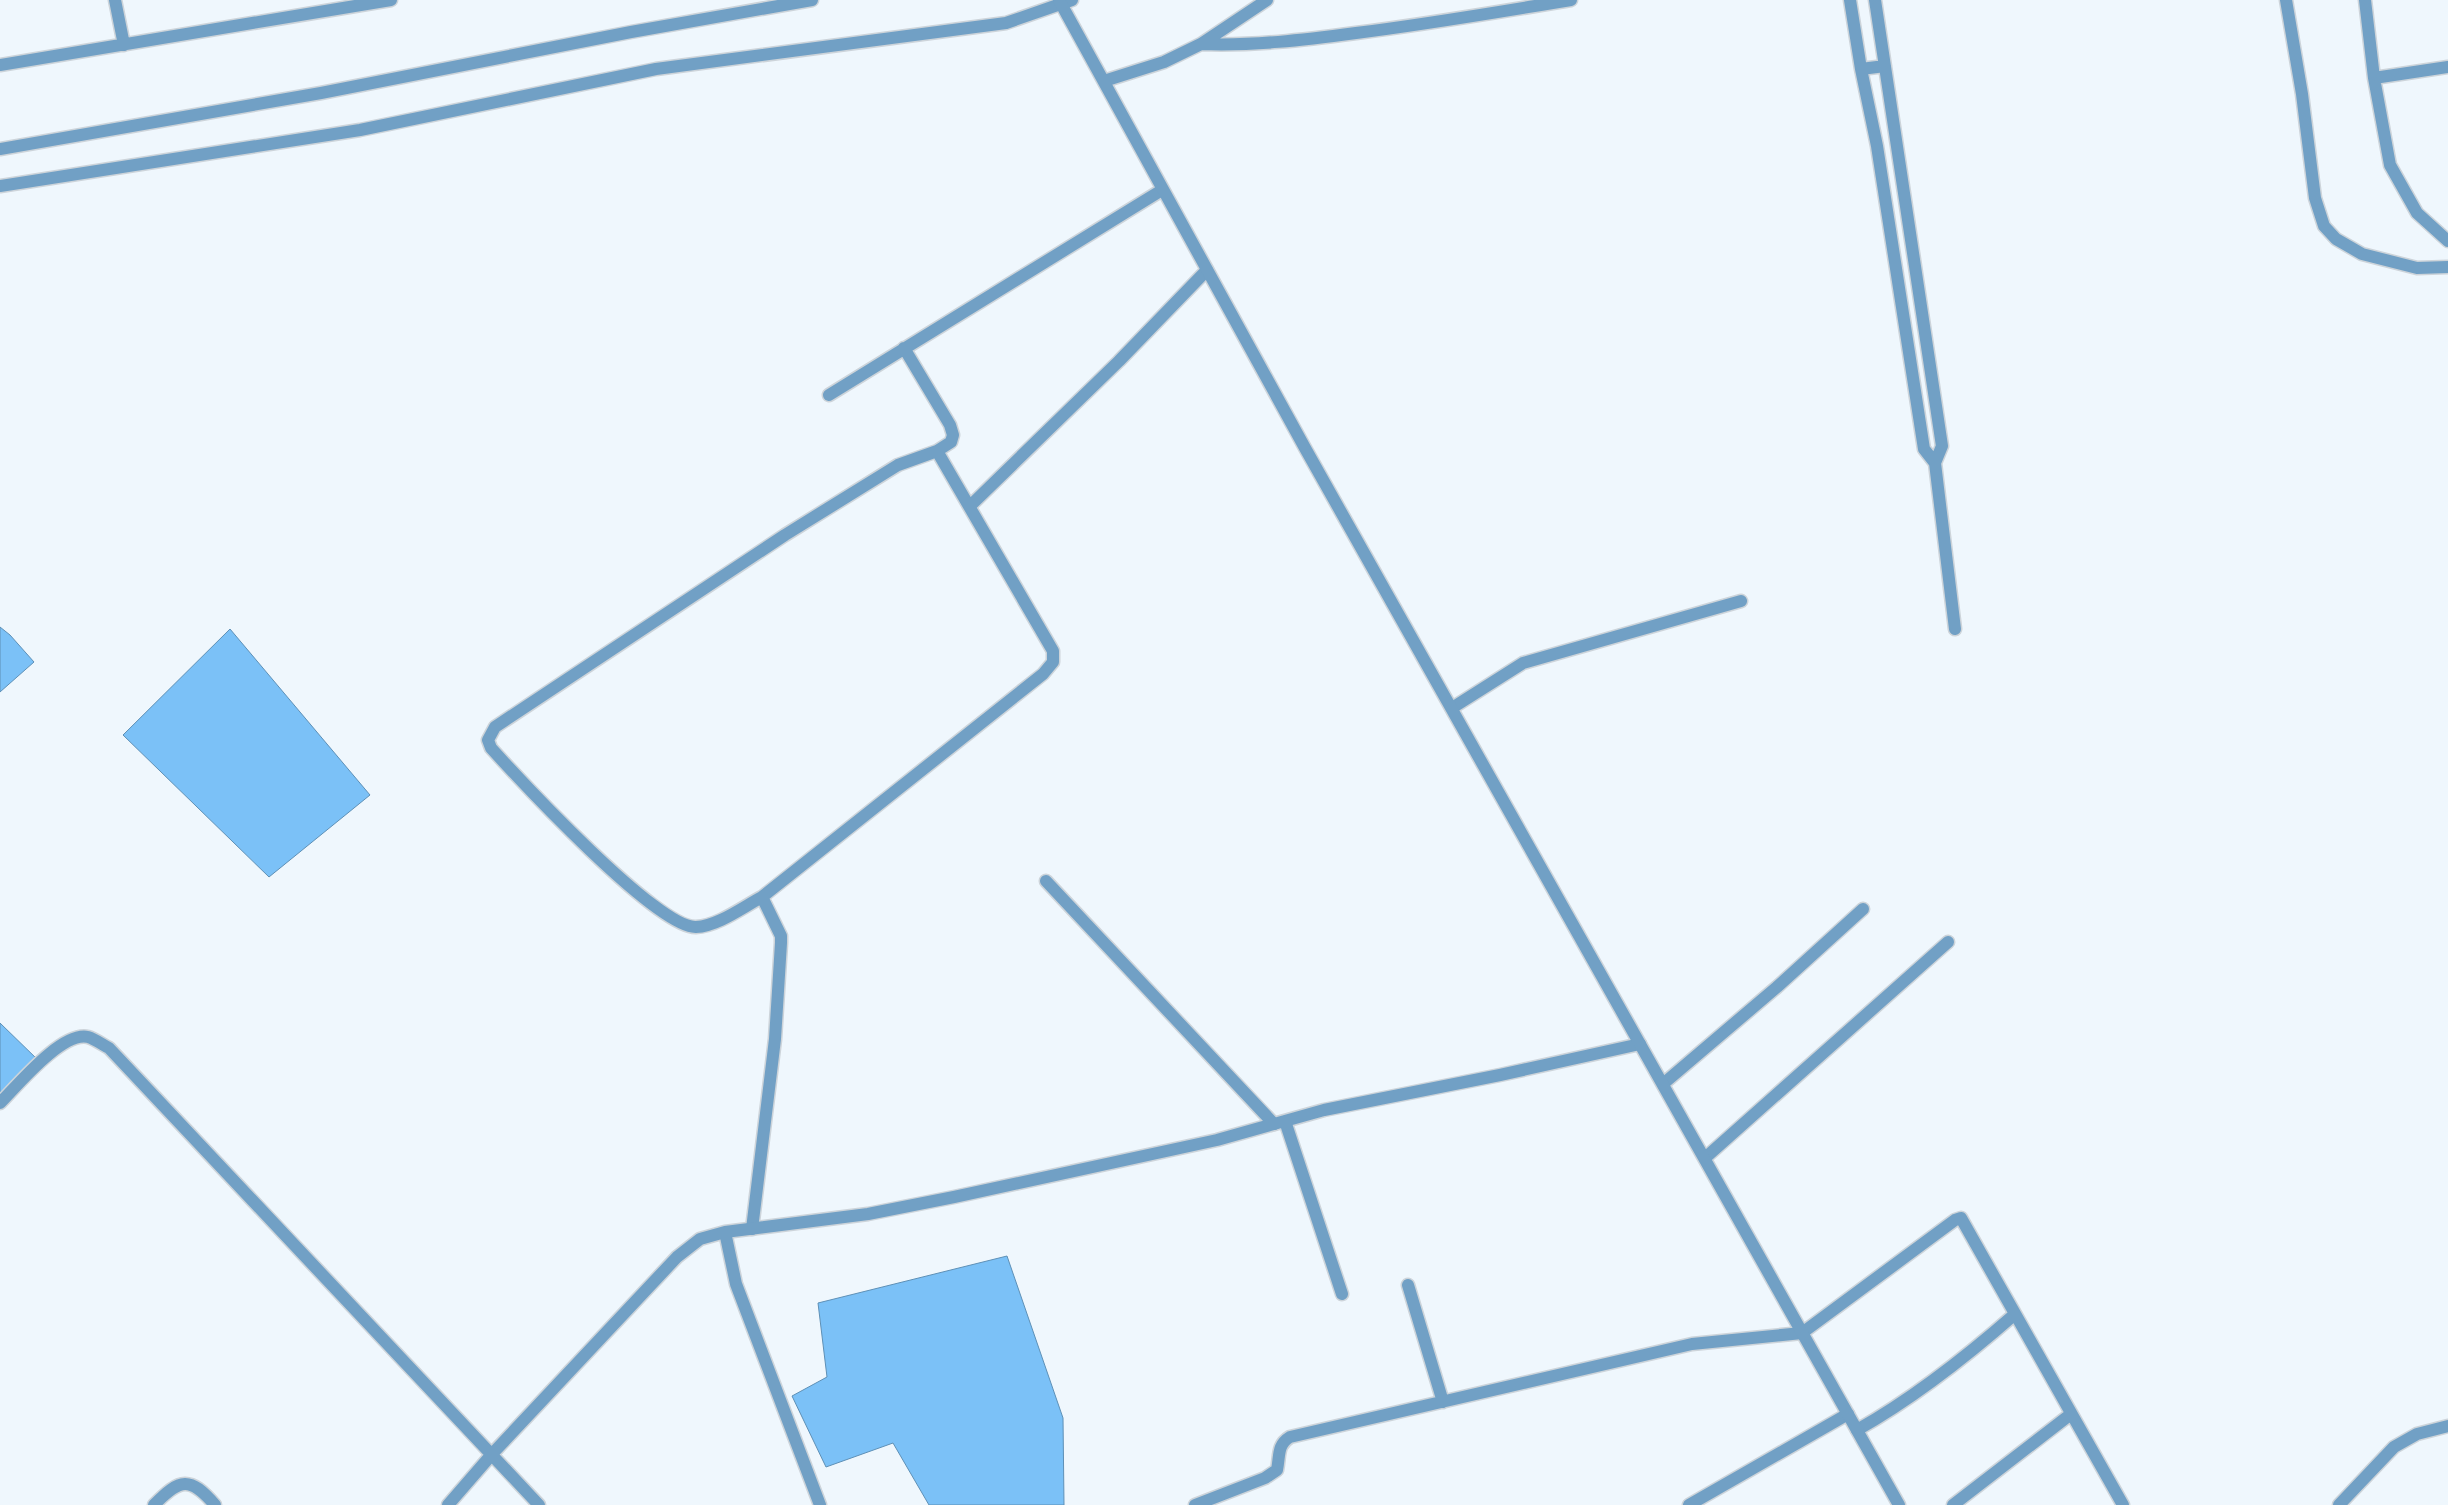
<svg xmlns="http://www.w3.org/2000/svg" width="2448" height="1505" viewBox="0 0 2448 1505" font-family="Poppins,sans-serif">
	<rect width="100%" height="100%" fill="#eff7fd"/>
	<!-- water -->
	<path fill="#7bc1f7" stroke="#5e90b6" d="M 0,627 L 10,635 L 34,662 L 0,692 Z
		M 230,629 L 370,795 L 269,877 L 123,735 Z
		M 0,1023 L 38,1060 L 0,1094 Z
		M 1007,1256 L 1063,1418 L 1064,1505 L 929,1505 L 893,1443 L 826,1467 L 792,1396 L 827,1377 L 818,1303 Z"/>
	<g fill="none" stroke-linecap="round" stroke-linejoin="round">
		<defs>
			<path id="service" d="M 1850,0 L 1861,69 L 1877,146 L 1924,449 L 1935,463
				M 1875,0 L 1942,446 L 1935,463 L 1955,629
				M 2286,0 L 2302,94 L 2315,198 L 2324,226 L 2336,239 L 2362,254 L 2417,268 L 2448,267
				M 2365,0 L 2374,78 L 2390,165 L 2417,213 L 2448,241
				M 1861,69 L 1885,66
				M 2374,78 L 2448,67
				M 829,395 L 1162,190
				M 970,506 L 1119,361 L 1207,270
				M 1452,708 L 1523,663 L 1741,601
				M 1046,881 L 1274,1124
				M 762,897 C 743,907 718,926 696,927 C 658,929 520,780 491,748 L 488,740 L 495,727 L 785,535 L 898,465 L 937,451 L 951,442 L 953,435 L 950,425 L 904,348
				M 752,1229 L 775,1039 L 781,943 L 781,936 L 762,897 L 1043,674 L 1053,662 L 1053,651 L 937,451"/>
			<path id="minor" d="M 115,0 L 124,45
				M 1201,44 C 1253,46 1304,40 1356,33 C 1428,24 1499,12 1571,0
				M 0,65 L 391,0
				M 1104,81 L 1164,62 L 1201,44 L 1267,0
				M 0,149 L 321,93 L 631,32 L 812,0
				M 0,186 L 360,130 L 656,69 L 1006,23 L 1072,0
				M 1663,1084 L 1777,987 L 1863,909
				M 0,1103 C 17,1086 62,1031 88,1037 C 95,1039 103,1045 109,1048 L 539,1505
				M 1285,1121 L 1342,1294
				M 1705,1158 L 1948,942
				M 725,1232 L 736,1284 L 820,1505
				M 1408,1285 L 1443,1402
				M 1857,1430 C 1914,1398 1966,1357 2015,1314
				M 154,1505 C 180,1478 190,1476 215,1505
				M 448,1505 L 493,1453 L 677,1257 L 700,1239 L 725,1232 L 868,1214 L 954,1197 L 1217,1140 L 1324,1110 L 1500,1075 L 1640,1044
				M 1195,1505 L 1265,1478 L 1277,1470 C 1280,1455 1277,1445 1290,1437 L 1692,1344 L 1802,1333 L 1955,1220 L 1961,1218 L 2123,1505
				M 1689,1505 L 1848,1414
				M 1953,1505 L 2071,1414
				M 2339,1505 L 2394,1447 L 2417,1434 L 2448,1426"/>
			<path id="tertiary" d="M 1059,0 L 1305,448 L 1899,1505"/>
		</defs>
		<!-- service casing -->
		<use href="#service" stroke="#cdd4da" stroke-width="15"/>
		<!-- minor casing -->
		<use href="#minor" stroke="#cdd4da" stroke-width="15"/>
		<!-- tertiary casing -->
		<use href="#tertiary" stroke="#cdd4da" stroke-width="15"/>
		<!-- service -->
		<use href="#service" stroke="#71a0c5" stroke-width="12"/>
		<!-- minor -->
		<use href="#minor" stroke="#71a0c5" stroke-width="12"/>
		<!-- tertiary -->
		<use href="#tertiary" stroke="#71a0c5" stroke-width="12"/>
	</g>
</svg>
